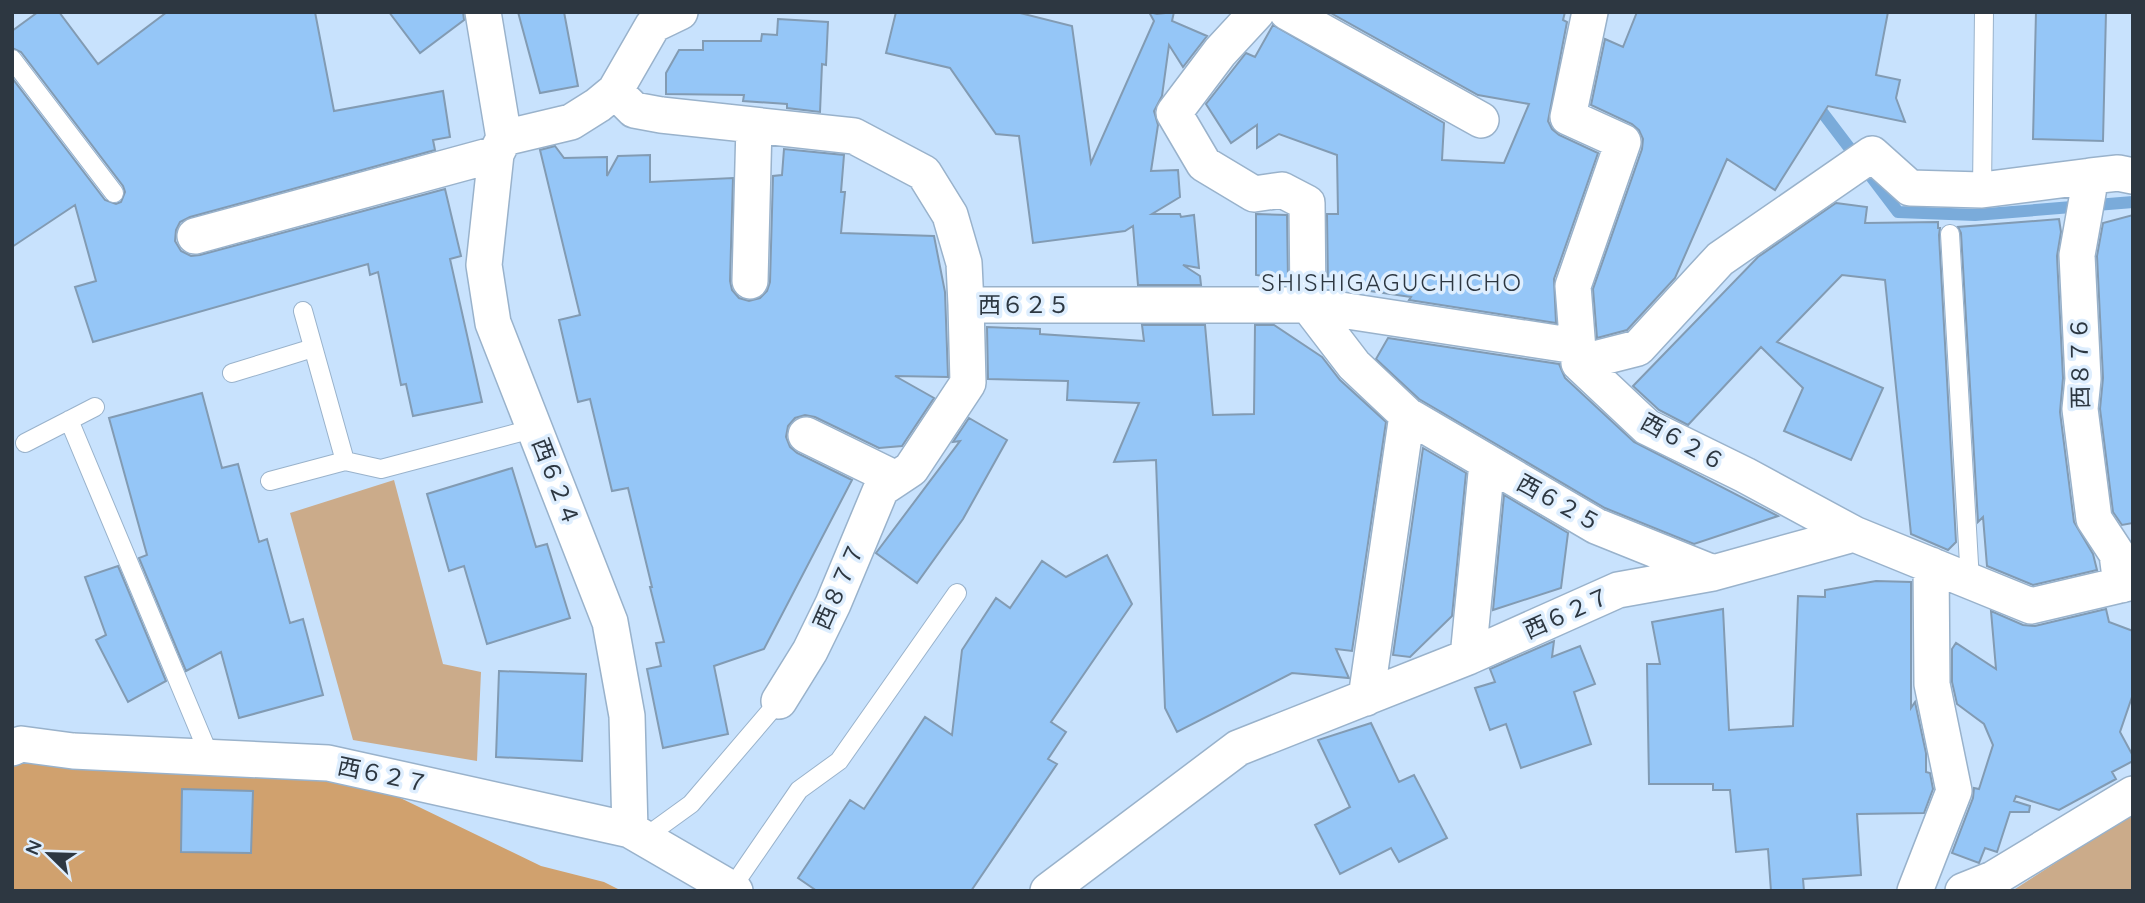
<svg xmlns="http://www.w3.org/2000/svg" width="2145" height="903" viewBox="0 0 2145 903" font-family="Quicksand,'Noto Sans JP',sans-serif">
	<rect width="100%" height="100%" fill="#c8e2fd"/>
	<!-- green -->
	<path fill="#cbab8a" d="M 394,480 L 443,664 L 481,672 L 477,761 L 353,740 L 290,513 Z
		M 2133,813 L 2133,891 L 2012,891 Z"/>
	<!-- forest -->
	<path fill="#d0a16e" d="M 12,747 L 328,763 L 541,866 L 604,882 L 622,891 L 12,891 Z"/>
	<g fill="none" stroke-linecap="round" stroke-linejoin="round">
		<!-- stream -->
		<path stroke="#7aabda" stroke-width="12" d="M 1813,100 L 1898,212 L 1975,215 L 2133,202"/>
	</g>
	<!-- building -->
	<path fill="#95c6f7" stroke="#829bb3" stroke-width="2" d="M 38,12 L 59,12 L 98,64 L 167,12 L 315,12 L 334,111 L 443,91 L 450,137 L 433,140 L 435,150 L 190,217 L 180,222 L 176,230 L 175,241 L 181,251 L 191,256 L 200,255 L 445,189 L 461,256 L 450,259 L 482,402 L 413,416 L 406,384 L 401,385 L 378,272 L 370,275 L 368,264 L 93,342 L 75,287 L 96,281 L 75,205 L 12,247 L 12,78 L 105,200 L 116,204 L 121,202 L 125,192 L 123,186 L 21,52 L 12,48 L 12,31 Z
		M 389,12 L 463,12 L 464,20 L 420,53 Z
		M 518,12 L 564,12 L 578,86 L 540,93 Z
		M 896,12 L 1016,12 L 1072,26 L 1091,163 L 1154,21 L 1149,12 L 1157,14 L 1174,12 L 1172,21 L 1207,36 L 1183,67 L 1169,45 L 1162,96 L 1154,111 L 1158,125 L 1151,171 L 1178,170 L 1180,197 L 1152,214 L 1180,214 L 1181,217 L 1194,215 L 1199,268 L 1183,265 L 1200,276 L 1201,285 L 1138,285 L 1133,226 L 1125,231 L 1033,243 L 1019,136 L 996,134 L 950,68 L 886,53 Z
		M 1329,12 L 1565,12 L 1563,20 L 1567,22 L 1548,121 L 1552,129 L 1559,135 L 1598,153 L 1554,279 L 1556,323 L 1409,300 L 1411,297 L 1328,285 L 1327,214 L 1338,214 L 1337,155 L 1279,134 L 1257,148 L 1257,125 L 1231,143 L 1206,104 L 1246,53 L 1255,57 L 1273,25 L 1444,123 L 1442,160 L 1504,163 L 1529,104 L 1478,95 Z
		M 1637,12 L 1888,12 L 1876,75 L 1900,80 L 1896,98 L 1905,122 L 1828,106 L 1775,190 L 1727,159 L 1675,278 L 1627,330 L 1597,338 L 1593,289 L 1642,149 L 1643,139 L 1639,130 L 1632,124 L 1591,105 L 1605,39 L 1623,47 Z
		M 2036,12 L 2106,12 L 2103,141 L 2033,139 Z
		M 778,19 L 828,22 L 826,65 L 822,64 L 820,112 L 787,108 L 787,104 L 743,101 L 744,95 L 666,94 L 666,73 L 679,50 L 703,50 L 703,41 L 761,41 L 762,34 L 777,35 Z
		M 555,146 L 564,158 L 607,157 L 607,176 L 618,156 L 650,155 L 650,182 L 733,178 L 730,281 L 732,290 L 739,298 L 749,301 L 760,298 L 767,291 L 770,282 L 773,176 L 782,175 L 784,149 L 844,155 L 841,192 L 845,192 L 841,233 L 934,236 L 945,292 L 948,377 L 895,376 L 934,398 L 902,446 L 879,448 L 815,417 L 805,415 L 795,418 L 788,426 L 786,437 L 790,447 L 797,453 L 852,480 L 764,649 L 714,666 L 728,734 L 663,748 L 647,669 L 661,666 L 656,643 L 664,642 L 650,587 L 652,587 L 628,488 L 612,491 L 590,399 L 578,402 L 559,320 L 580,315 L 540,150 Z
		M 1836,203 L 1867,207 L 1865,223 L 1938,222 L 1938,228 L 1940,228 L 1939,235 L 1956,542 L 1948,550 L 1911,534 L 1885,280 L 1842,275 L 1777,342 L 1883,388 L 1851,460 L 1784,431 L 1803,388 L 1761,347 L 1688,425 L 1659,410 L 1633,386 L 1758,257 Z
		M 1256,214 L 1287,215 L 1288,280 L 1256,275 Z
		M 2133,215 L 2133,523 L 2122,525 L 2113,512 L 2100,409 L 2103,378 L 2097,256 L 2103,223 Z
		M 2059,219 L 2061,232 L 2057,256 L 2063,378 L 2060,412 L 2074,522 L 2093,554 L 2097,570 L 2033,585 L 1987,566 L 1983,517 L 1978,522 L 1961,233 L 1958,227 Z
		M 1142,325 L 1205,325 L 1213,415 L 1254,414 L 1255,325 L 1274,325 L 1322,357 L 1340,380 L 1386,422 L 1352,651 L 1336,649 L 1349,678 L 1292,673 L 1177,732 L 1165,708 L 1156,460 L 1114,462 L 1139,403 L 1067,400 L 1068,381 L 988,379 L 987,327 L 1040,329 L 1040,334 L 1144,341 Z
		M 1388,338 L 1559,364 L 1565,378 L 1634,442 L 1778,516 L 1694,544 L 1605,508 L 1419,399 L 1376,359 Z
		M 202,393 L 222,468 L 238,464 L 259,542 L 267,539 L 290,623 L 303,619 L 323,695 L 239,718 L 221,652 L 186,671 L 139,558 L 147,555 L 109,418 Z
		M 969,418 L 1007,440 L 963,519 L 917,583 L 876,553 L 960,441 L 953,442 Z
		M 1423,448 L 1466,473 L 1452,616 L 1410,657 L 1393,655 Z
		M 512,468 L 536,547 L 547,544 L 570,618 L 487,644 L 464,566 L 449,571 L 427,494 Z
		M 1504,495 L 1568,533 L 1561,588 L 1493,610 Z
		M 1107,555 L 1132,604 L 1051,722 L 1066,732 L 1048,759 L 1057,764 L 971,891 L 817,891 L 798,878 L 850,800 L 864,809 L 925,717 L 952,735 L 962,650 L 996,598 L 1010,608 L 1042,561 L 1066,577 Z
		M 118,566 L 166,681 L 128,702 L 96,640 L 106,635 L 85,577 Z
		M 1876,581 L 1911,582 L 1911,708 L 1915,702 L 1926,753 L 1926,772 L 1930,773 L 1933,789 L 1924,813 L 1857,814 L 1861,875 L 1803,879 L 1804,891 L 1771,891 L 1768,849 L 1736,852 L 1730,790 L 1713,790 L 1713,784 L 1649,784 L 1647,664 L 1660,664 L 1652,622 L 1723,609 L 1729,730 L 1793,726 L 1798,596 L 1825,597 L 1825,590 Z
		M 2106,609 L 2109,622 L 2133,631 L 2133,694 L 2120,732 L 2133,756 L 2133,761 L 2112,772 L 2116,779 L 2059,810 L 2016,796 L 2014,801 L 2030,806 L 2029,812 L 2010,812 L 1997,852 L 1985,848 L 1979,863 L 1952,853 L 1973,798 L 1974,788 L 1979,789 L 1993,745 L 1984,724 L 1957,704 L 1952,682 L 1952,649 L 1956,643 L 1996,669 L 1991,611 L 2023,625 L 2035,626 Z
		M 1554,641 L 1552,657 L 1580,646 L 1595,684 L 1574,692 L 1591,744 L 1521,768 L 1506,724 L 1490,730 L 1475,688 L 1495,682 L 1490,669 Z
		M 499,671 L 586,674 L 582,761 L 496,757 Z
		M 1371,723 L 1399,782 L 1414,775 L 1447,838 L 1399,862 L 1391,848 L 1340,874 L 1315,825 L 1350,807 L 1318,740 Z
		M 182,789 L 253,791 L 251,853 L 181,852 Z"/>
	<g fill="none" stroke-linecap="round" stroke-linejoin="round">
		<defs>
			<path id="service" d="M 12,59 L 114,193
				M 1982,190 L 1984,12
				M 1950,234 L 1970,581
				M 303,311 L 345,461 L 381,469 L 536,428
				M 232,373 L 313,348
				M 69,420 L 210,757
				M 25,443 L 95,407
				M 270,481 L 345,461
				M 644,838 L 691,804 L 779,701
				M 731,889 L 799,790 L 839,761 L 957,593"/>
			<path id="minor" d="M 483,12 L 504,138
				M 1257,12 L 1220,52 L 1174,113 L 1204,164 L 1254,194 L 1282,190 L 1307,203 L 1308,305 L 1576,346
				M 1287,12 L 1481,120
				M 1590,12 L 1568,117 L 1623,142 L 1573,286 L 1579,363 L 1647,427 L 1745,475 L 1854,534
				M 615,91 L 634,110 L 661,115 L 854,136 L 924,173 L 950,215 L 964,263 L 966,305 L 1308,305 L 1354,365 L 1407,415 L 1596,526 L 1713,573
				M 504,138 L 496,154 L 484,265 L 493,323 L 610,622 L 627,716 L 630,830
				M 504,138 L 571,122 L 598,105 L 615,91 L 653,25 L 680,12
				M 195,236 L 496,154
				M 750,281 L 754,125
				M 1579,363 L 1638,348 L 1720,259 L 1872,154 L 1910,188 L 1982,190 L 2091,176
				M 806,435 L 896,479
				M 2121,585 L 2117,554 L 2094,519 L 2080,409 L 2083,379 L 2077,255 L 2091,176 L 2118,173 L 2133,176
				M 1468,657 L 1487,463
				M 1366,698 L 1407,415
				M 779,701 L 810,651 L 833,604 L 881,489 L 911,469 L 968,383 L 966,305
				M 12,748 L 21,744 L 73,751 L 328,763 L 630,830 L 735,891
				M 1048,891 L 1238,748 L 1468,657 L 1618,590 L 1713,573 L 1854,534 L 2031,606 L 2133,582
				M 1915,891 L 1954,791 L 1932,684 L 1931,565
				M 1963,891 L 1993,879 L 2133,794"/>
		</defs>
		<!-- service casing -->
		<use href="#service" stroke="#99b2cb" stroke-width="20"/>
		<!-- minor casing -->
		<use href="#minor" stroke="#99b2cb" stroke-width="38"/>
		<!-- service -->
		<use href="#service" stroke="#fff" stroke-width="18"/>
		<!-- minor -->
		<use href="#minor" stroke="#fff" stroke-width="35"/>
	</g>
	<g text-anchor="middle" stroke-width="7" stroke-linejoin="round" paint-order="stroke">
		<!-- street labels -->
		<g font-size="23" fill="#2d3741" stroke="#deeefe">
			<text x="1024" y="313">西６２５</text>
			<text transform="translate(2080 363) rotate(-91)" y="8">西８７６</text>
			<text transform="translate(1683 442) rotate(29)" y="8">西６２６</text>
			<text transform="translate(556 482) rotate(69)" y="8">西６２４</text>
			<text transform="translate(1559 503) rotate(29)" y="8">西６２５</text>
			<text transform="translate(839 586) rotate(-66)" y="8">西８７７</text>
			<text transform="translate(1567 613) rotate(-24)" y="8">西６２７</text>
			<text transform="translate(383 775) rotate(12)" y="8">西６２７</text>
		</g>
		<!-- neighbourhood labels -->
		<g font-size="24" letter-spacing="2" fill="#2d3741" stroke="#deeefe">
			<text x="1392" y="291">SHISHIGAGUCHICHO</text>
		</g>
	</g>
	<!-- border -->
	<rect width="2145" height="903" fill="none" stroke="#2d3741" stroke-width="28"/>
	<!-- north arrow -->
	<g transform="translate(49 854) rotate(293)" stroke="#deeefe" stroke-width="5" paint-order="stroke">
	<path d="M0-5L12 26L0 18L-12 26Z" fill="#2d3741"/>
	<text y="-10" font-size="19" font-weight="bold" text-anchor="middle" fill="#2d3741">N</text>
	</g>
</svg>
